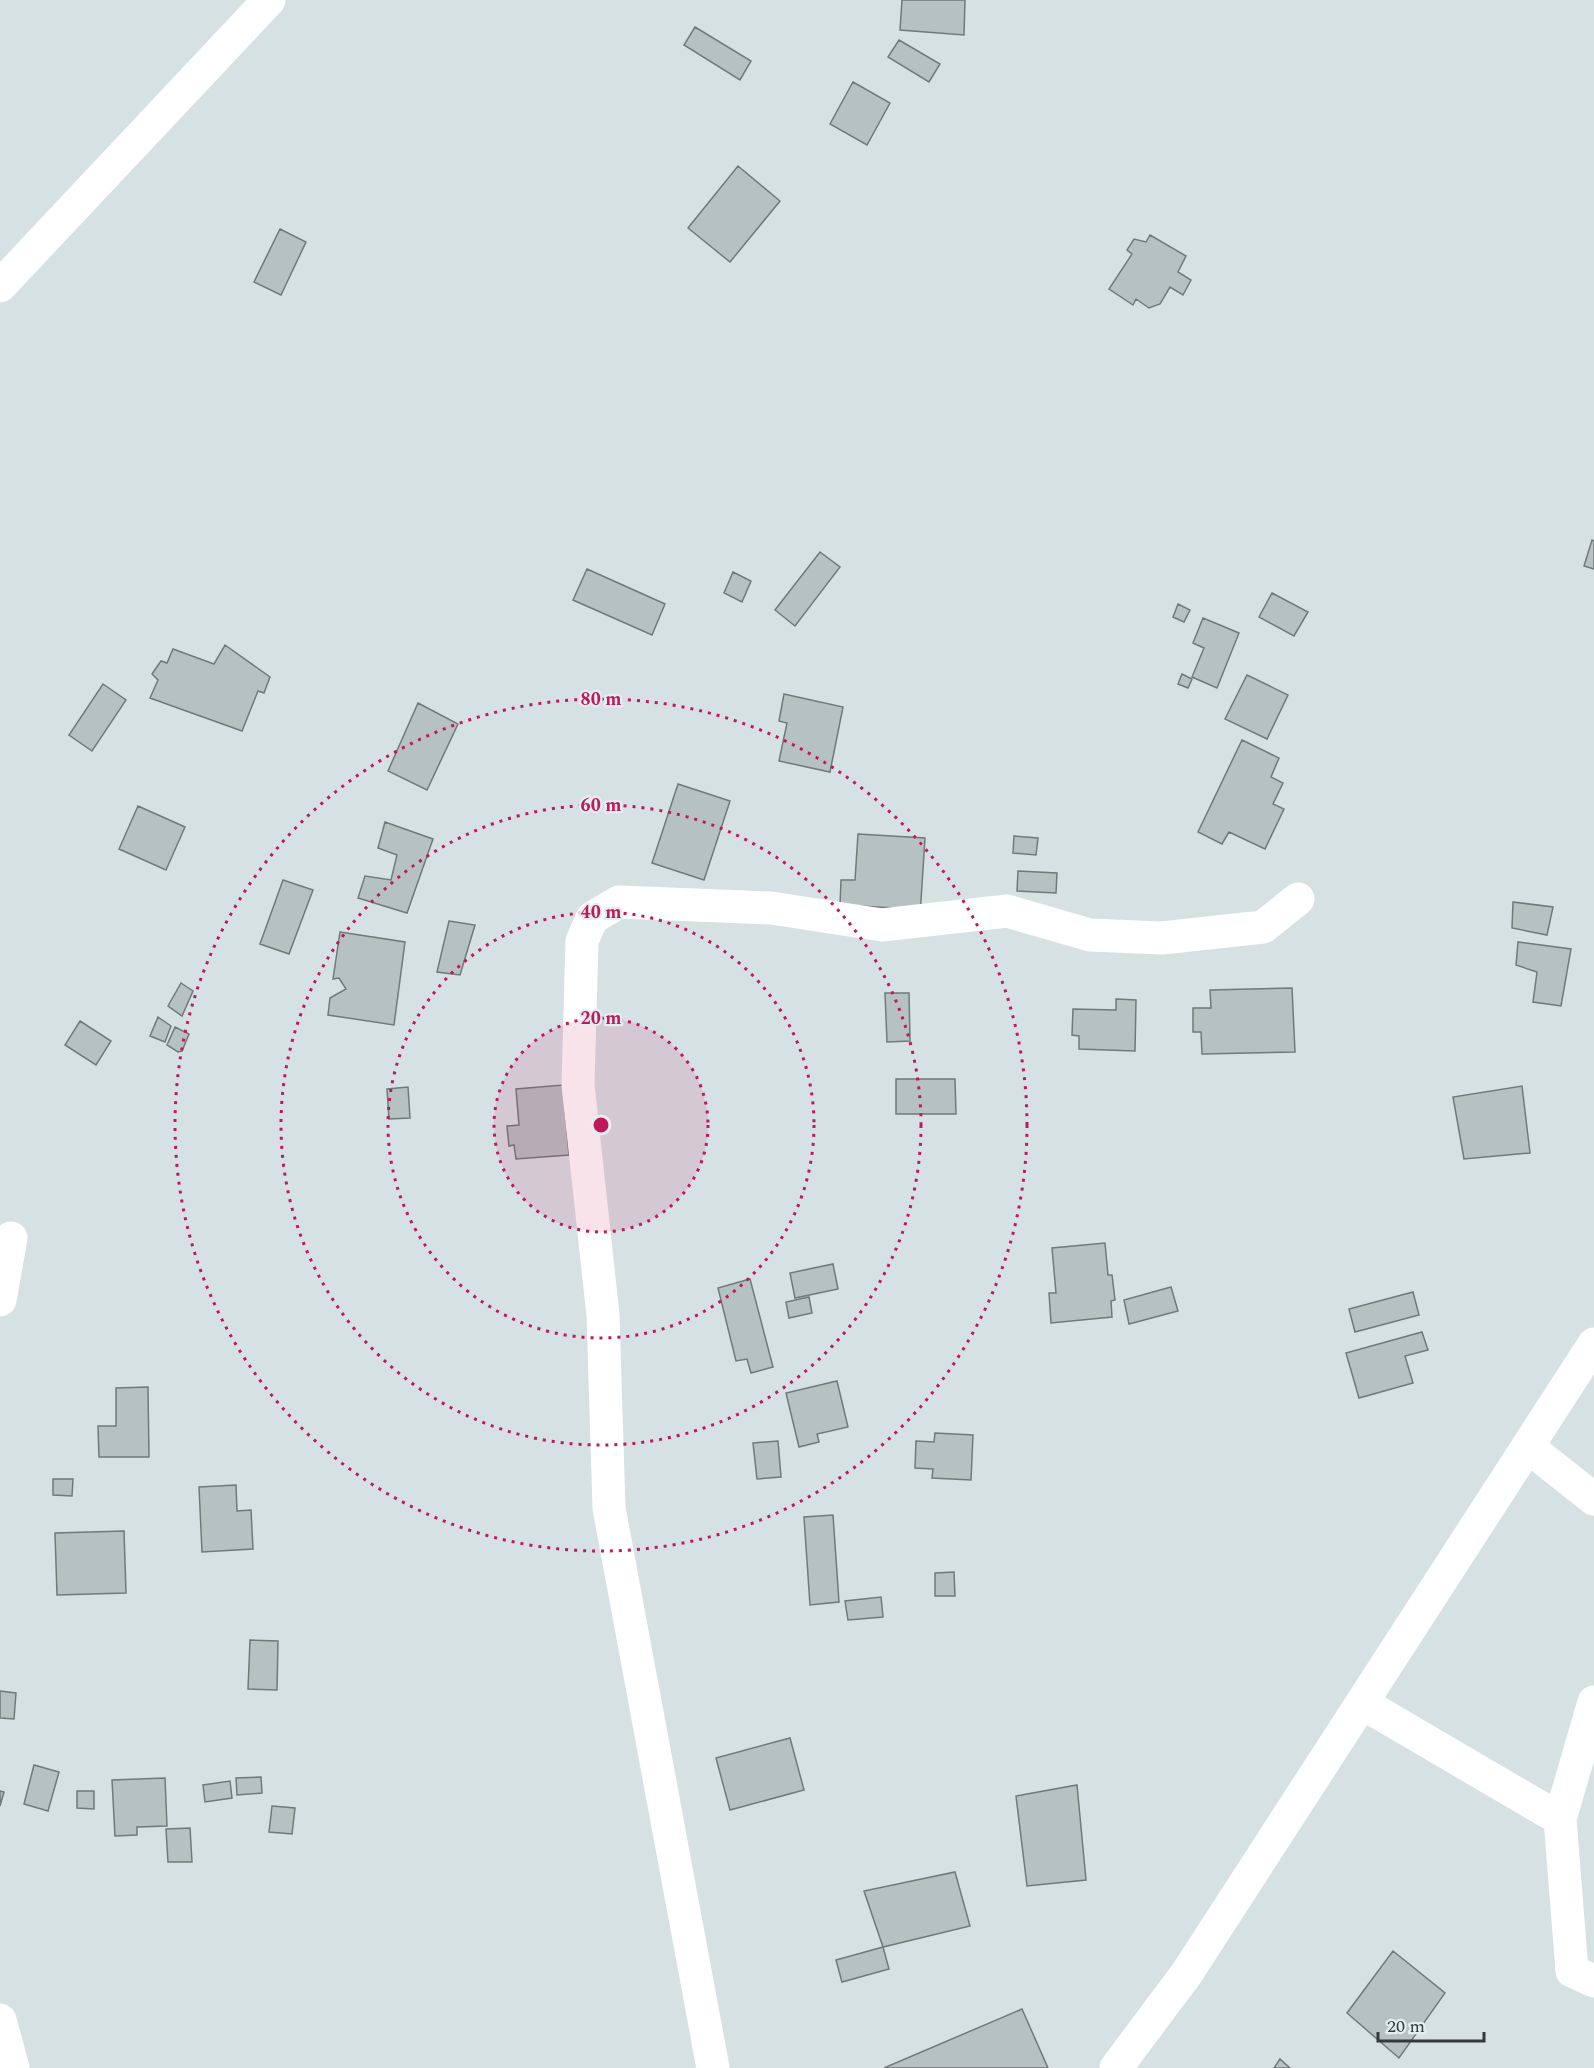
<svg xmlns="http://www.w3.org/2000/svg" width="1594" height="2068" viewBox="0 0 1594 2068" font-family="Spectral,serif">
	<rect width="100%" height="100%" fill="#d6e1e3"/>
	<!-- building -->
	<path fill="#b6c1c2" stroke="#707a7b" stroke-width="1.5" d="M 902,0 L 965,0 L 964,35 L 900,30 Z
		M 695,27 L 751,61 L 740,80 L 684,45 Z
		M 899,40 L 940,64 L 929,82 L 888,57 Z
		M 853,82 L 890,103 L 867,145 L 830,124 Z
		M 738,166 L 780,201 L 730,262 L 688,228 Z
		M 280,229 L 306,242 L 281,295 L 254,282 Z
		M 1150,235 L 1186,256 L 1178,272 L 1191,280 L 1183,295 L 1170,287 L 1160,304 L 1149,308 L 1136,299 L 1133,305 L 1109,289 L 1132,254 L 1127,250 L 1134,239 L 1146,242 Z
		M 1592,540 L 1594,541 L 1594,569 L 1584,566 Z
		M 820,552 L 840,567 L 795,626 L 775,610 Z
		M 587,569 L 665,604 L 652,635 L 573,600 Z
		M 733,572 L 751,581 L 742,602 L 724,593 Z
		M 1272,593 L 1308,612 L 1294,636 L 1259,617 Z
		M 1178,604 L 1190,610 L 1184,622 L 1173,617 Z
		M 1203,618 L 1239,633 L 1217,688 L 1192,677 L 1204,648 L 1193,643 Z
		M 225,645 L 270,677 L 264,693 L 258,691 L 242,731 L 150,698 L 158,680 L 152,674 L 161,661 L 167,663 L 173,649 L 214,664 Z
		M 1182,674 L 1192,679 L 1188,688 L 1178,684 Z
		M 1247,675 L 1288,695 L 1267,739 L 1225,719 Z
		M 103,684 L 126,700 L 92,751 L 69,735 Z
		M 784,694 L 843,707 L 830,772 L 779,761 L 787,723 L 779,721 Z
		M 418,703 L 458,724 L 427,790 L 388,771 Z
		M 1242,740 L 1279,758 L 1271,777 L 1283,783 L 1273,804 L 1284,809 L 1265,849 L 1229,832 L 1222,844 L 1198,832 Z
		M 678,784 L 730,801 L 704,880 L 652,863 Z
		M 138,806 L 185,827 L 166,870 L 119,849 Z
		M 385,822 L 433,839 L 407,913 L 358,898 L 365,876 L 391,880 L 397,855 L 378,848 Z
		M 858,834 L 925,838 L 920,916 L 895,908 L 840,905 L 841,880 L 855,880 Z
		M 1014,836 L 1038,838 L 1036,855 L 1013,853 Z
		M 1018,871 L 1057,873 L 1056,893 L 1017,891 Z
		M 283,880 L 313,890 L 289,954 L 260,944 Z
		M 1513,902 L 1553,907 L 1547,935 L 1512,928 Z
		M 449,921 L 475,925 L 460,975 L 437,972 Z
		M 340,932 L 405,942 L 394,1025 L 328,1015 L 330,998 L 346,989 L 339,978 L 333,979 Z
		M 1518,942 L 1571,949 L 1561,1006 L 1533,1002 L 1537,972 L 1516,965 Z
		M 181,983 L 193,991 L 182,1016 L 168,1006 Z
		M 1292,988 L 1295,1052 L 1202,1054 L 1201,1032 L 1193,1032 L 1193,1008 L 1211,1008 L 1210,990 Z
		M 885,993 L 909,993 L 910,1041 L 887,1042 Z
		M 1116,999 L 1136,1000 L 1135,1051 L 1079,1049 L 1079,1036 L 1072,1035 L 1073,1009 L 1116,1010 Z
		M 158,1017 L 171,1026 L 165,1042 L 150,1036 Z
		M 80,1021 L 111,1041 L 96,1065 L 65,1045 Z
		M 175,1027 L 189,1034 L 182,1051 L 178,1052 L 167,1045 Z
		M 896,1079 L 955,1079 L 956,1114 L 896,1114 Z
		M 563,1085 L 569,1155 L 516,1159 L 514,1145 L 509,1146 L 507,1126 L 519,1125 L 516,1089 Z
		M 1522,1086 L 1530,1153 L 1464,1159 L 1453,1097 Z
		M 408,1087 L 410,1118 L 389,1119 L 387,1089 Z
		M 1105,1243 L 1108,1275 L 1112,1275 L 1115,1300 L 1111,1301 L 1112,1317 L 1051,1323 L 1049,1293 L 1056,1293 L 1052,1248 Z
		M 833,1264 L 838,1289 L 795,1298 L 790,1273 Z
		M 750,1279 L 773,1367 L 751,1373 L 747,1359 L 736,1361 L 718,1288 Z
		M 1171,1287 L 1178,1311 L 1129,1324 L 1124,1300 Z
		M 1413,1292 L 1419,1315 L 1355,1332 L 1349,1309 Z
		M 809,1297 L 812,1313 L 789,1318 L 786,1302 Z
		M 1422,1332 L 1428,1350 L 1405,1356 L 1413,1383 L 1359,1398 L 1346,1353 Z
		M 837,1381 L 848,1427 L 817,1434 L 819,1442 L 799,1447 L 786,1393 Z
		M 148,1387 L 149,1457 L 99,1457 L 98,1426 L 116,1426 L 116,1388 Z
		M 935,1433 L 973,1435 L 971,1480 L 932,1478 L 933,1469 L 915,1468 L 916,1441 L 934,1442 Z
		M 778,1441 L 781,1477 L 757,1479 L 753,1443 Z
		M 53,1479 L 73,1479 L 72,1496 L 53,1495 Z
		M 236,1485 L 237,1511 L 251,1510 L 253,1549 L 202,1552 L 199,1487 Z
		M 833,1515 L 839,1602 L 810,1605 L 804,1517 Z
		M 124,1531 L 126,1593 L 57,1595 L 55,1533 Z
		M 954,1572 L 955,1596 L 935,1596 L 935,1573 Z
		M 881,1597 L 883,1617 L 848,1620 L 845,1601 Z
		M 250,1640 L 278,1641 L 277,1690 L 248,1689 Z
		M 0,1691 L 16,1693 L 14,1719 L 0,1718 Z
		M 790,1738 L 804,1790 L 730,1810 L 716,1758 Z
		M 34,1765 L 59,1772 L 48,1811 L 24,1804 Z
		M 261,1777 L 262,1793 L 237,1795 L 236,1778 Z
		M 165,1778 L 167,1826 L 137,1827 L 137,1835 L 115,1836 L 112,1780 Z
		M 230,1781 L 232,1798 L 205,1802 L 203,1785 Z
		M 1077,1785 L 1086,1880 L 1027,1886 L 1016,1796 Z
		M 0,1791 L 4,1792 L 0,1806 Z
		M 77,1791 L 94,1791 L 94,1809 L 77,1808 Z
		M 272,1806 L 295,1808 L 292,1834 L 269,1832 Z
		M 190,1828 L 192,1862 L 168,1862 L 166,1829 Z
		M 955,1872 L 970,1926 L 883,1947 L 864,1891 Z
		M 883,1947 L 889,1969 L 842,1982 L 836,1960 Z
		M 1393,1951 L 1445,1993 L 1399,2058 L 1347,2013 Z
		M 1022,2009 L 1048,2068 L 884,2068 Z
		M 1280,2059 L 1290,2068 L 1274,2068 Z"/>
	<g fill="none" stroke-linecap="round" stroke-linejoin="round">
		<!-- minor -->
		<path stroke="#fff" stroke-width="33" d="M 0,1300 L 11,1238
			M 1528,1447 L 1594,1499
			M 1362,1703 L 1560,1819 L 1572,1971 L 1594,1981
			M 1560,1819 L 1594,1702
			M 713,2068 L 609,1508 L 603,1315 L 578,1085 L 582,941 L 592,918 L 619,902 L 771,908 L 882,925 L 1007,911 L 1090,935 L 1162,938 L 1263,927 L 1298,899
			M 1116,2068 L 1187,1973 L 1594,1344"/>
		<!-- tertiary -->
		<path stroke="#fff" stroke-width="33" d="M 0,286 L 269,0
			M 0,2020 L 13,2068"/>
	</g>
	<!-- distance rings -->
	<circle cx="601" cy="1125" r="107" fill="#c2185b" fill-opacity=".12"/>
	<g fill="none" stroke="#c2185b" stroke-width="3" stroke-dasharray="3 6">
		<circle cx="601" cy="1125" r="107"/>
		<circle cx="601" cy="1125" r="213"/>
		<circle cx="601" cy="1125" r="320"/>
		<circle cx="601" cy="1125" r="426"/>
	</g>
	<circle cx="601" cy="1125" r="9" fill="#c2185b" stroke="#e3eef0" stroke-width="3"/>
	<g font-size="18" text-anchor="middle" font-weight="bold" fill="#c2185b" stroke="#e3eef0" stroke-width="4.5" stroke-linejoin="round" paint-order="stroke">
		<text x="601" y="705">80 m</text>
		<text x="601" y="811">60 m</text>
		<text x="601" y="918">40 m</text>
		<text x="601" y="1024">20 m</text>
	</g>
	<!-- scale -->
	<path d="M1378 2032v9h106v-9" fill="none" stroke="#34393a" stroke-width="3"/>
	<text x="1387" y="2032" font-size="18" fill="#34393a" stroke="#e3eef0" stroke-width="4.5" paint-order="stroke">20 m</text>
</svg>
